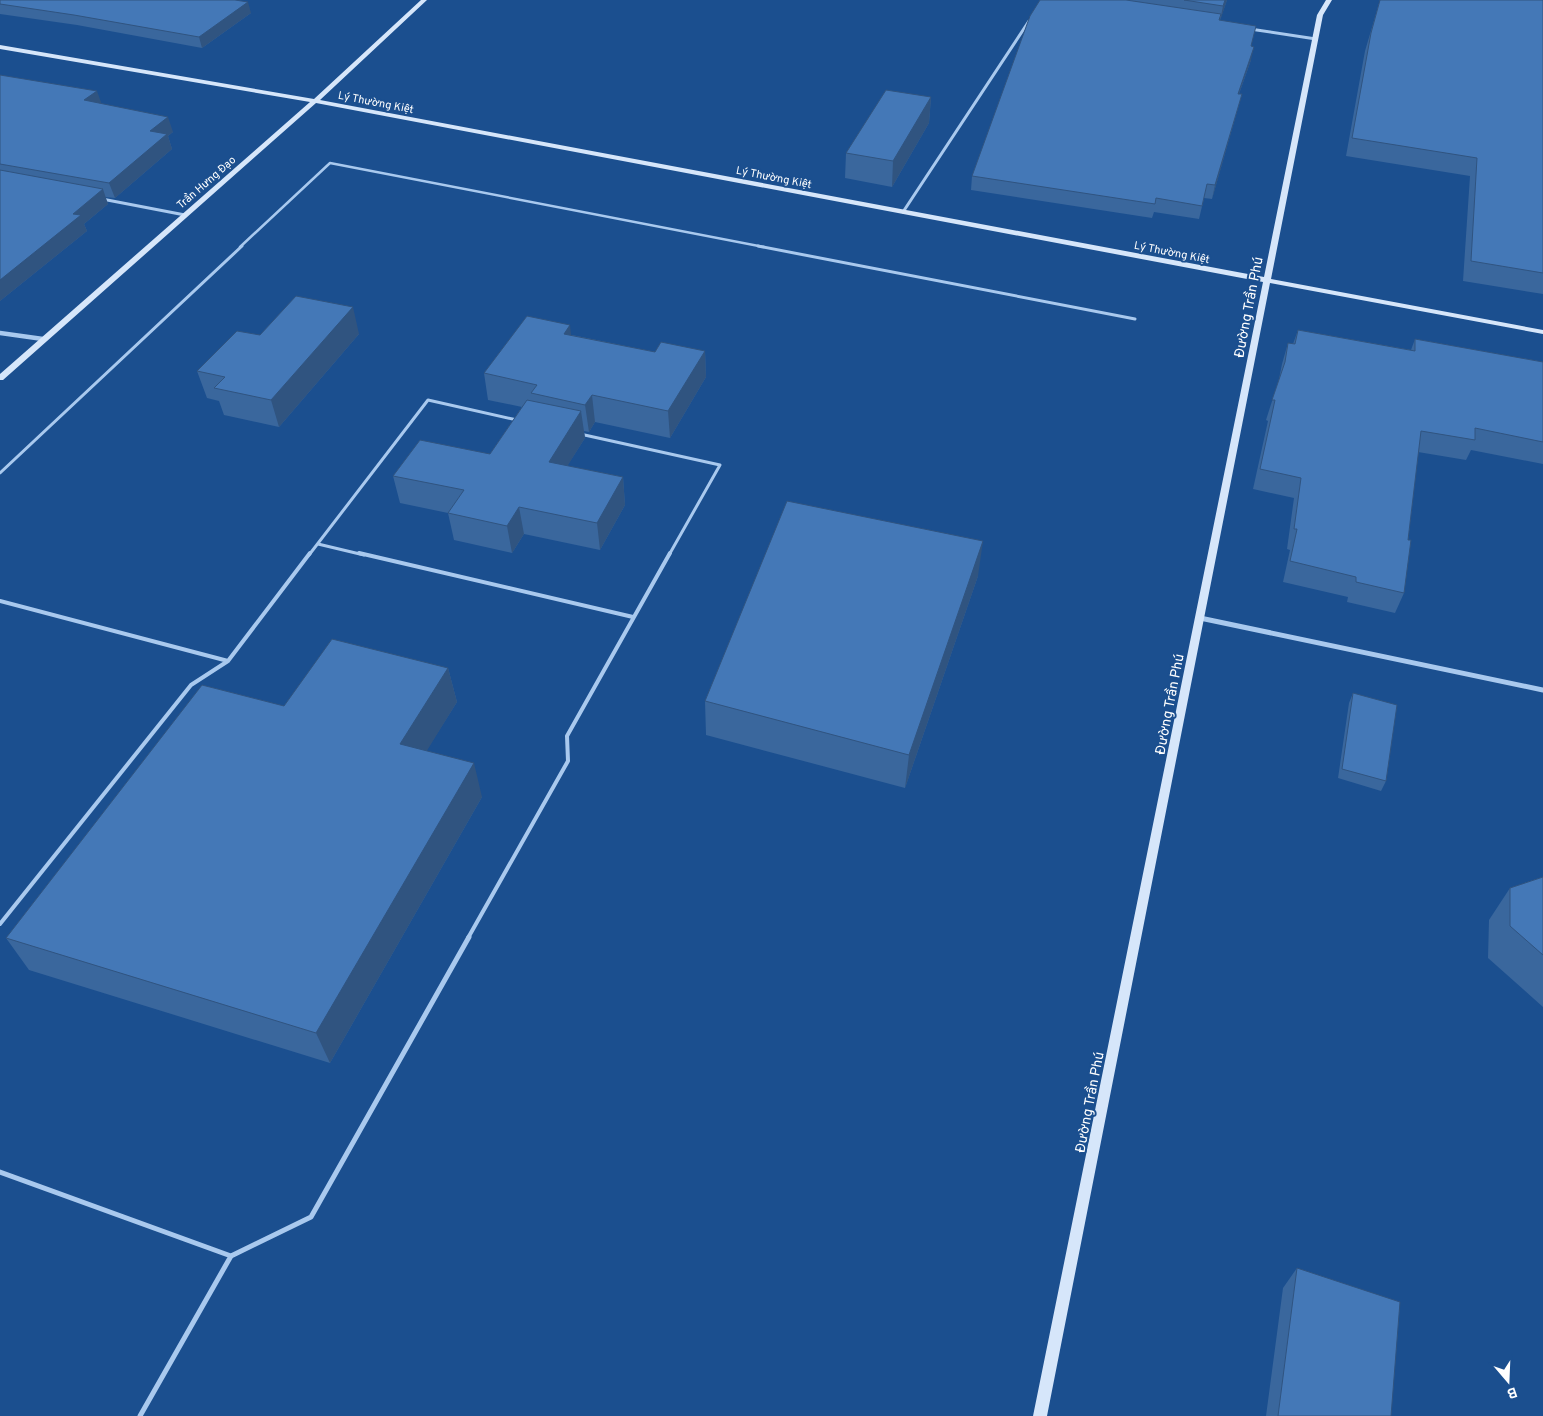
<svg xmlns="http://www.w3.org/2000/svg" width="1543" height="1416" viewBox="0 0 1543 1416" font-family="Overpass,sans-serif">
	<rect width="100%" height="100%" fill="#1b4f8f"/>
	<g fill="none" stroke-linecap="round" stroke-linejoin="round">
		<!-- lane-far3 -->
		<path stroke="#a9c9ee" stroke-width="2.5" d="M 240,247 L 330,163 L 764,247"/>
		<!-- lane-far2 -->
		<path stroke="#a9c9ee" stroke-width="3" d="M 758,246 L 1135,319
			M 580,434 L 720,465 L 669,555
			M 0,473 L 242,246
			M 318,544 L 364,555
			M 309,555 L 428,400 L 517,420"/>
		<!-- lane-far1 -->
		<path stroke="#a9c9ee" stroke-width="4" d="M 359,553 L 633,617
			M 0,601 L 228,661
			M 0,924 L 191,685 L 228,661 L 310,553
			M 468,938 L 568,761 L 567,736 L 670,553"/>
		<!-- lane -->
		<path stroke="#a9c9ee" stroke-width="5" d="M 0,1172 L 231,1256
			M 140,1416 L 231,1256 L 311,1217 L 469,937"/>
		<!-- street-far2 -->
		<path stroke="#a9c9ee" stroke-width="3" d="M 1250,29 L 1316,39
			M 102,199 L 185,215
			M 903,212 L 1029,21"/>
		<!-- street-far1 -->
		<path stroke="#a9c9ee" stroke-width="4.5" d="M 0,333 L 43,339"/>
		<!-- street -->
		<path stroke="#a9c9ee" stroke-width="5" d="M 1200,618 L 1543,690"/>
		<!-- secondary -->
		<path fill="#d6e6fa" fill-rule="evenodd" d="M 421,0 L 427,0 L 320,100 L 1264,277 L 1317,15 L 1326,0 L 1332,0 L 1323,15 L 1271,279 L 1543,330 L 1543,334 L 1270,283 L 1047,1416 L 1033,1416 L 1263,282 L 316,103 L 3,380 L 0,380 L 0,374 L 310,102 L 0,49 L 0,45 L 314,99 Z"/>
	</g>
	<!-- wall -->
	<path fill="#3a679d" d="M 0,0 L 251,13 L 202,48 L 77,25 L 0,14 Z
		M 1057,0 L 1227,0 L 1220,20 L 1251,46 L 1251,60 L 1239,94 L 1242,94 L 1212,199 L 1204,198 L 1199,219 L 1154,212 L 1152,218 L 971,190 L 972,176 Z
		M 1380,0 L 1543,0 L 1543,294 L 1463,281 L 1470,176 L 1346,156 L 1365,51 Z
		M 0,75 L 102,104 L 173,132 L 168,136 L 172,149 L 115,198 L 105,197 L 108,204 L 84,224 L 87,231 L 0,301 Z
		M 931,97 L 929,123 L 892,187 L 845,178 L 846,153 Z
		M 1298,330 L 1411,350 L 1415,339 L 1543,362 L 1543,464 L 1471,450 L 1466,460 L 1418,452 L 1408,540 L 1404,593 L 1395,613 L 1347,602 L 1348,597 L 1283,582 L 1290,550 L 1287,549 L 1294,498 L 1253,489 L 1268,421 L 1266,420 L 1279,379 L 1282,364 L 1288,343 L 1293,344 Z
		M 359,334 L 279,427 L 224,415 L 219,401 L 207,398 L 197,371 L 260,335 Z
		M 572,335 L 655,352 L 705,351 L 706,377 L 670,438 L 595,422 L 589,432 L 584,431 L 585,438 L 567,466 L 623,477 L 625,505 L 600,550 L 524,534 L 512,553 L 454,540 L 448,513 L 400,503 L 393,476 L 490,454 L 522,407 L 488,400 L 484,373 Z
		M 978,576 L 905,788 L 706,735 L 705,701 Z
		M 448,668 L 457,702 L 426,751 L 482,797 L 330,1063 L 29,970 L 6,938 L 284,706 Z
		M 1353,693 L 1386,781 L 1381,791 L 1338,778 L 1349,703 Z
		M 1543,877 L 1543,1007 L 1488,958 L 1489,920 L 1510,888 Z
		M 1297,1268 L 1391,1416 L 1266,1416 L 1283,1288 Z"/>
	<!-- shaded-wall -->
	<path fill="#305480" d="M 1225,0 L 1227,0 L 1220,21 L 1223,6 Z
		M 248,2 L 251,13 L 202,48 L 199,37 Z
		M 1254,47 L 1251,60 L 1234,107 L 1238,94 Z
		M 97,91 L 102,105 L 84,100 Z
		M 1242,94 L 1212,199 L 1215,185 Z
		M 931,97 L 929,123 L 892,187 L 893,161 Z
		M 168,117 L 173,132 L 168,136 L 172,149 L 115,198 L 109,183 L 150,131 Z
		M 103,189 L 108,204 L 84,224 L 87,231 L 0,301 L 0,280 L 73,214 Z
		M 353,307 L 359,334 L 279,427 L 271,400 Z
		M 570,325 L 573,352 L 564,334 Z
		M 705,351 L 706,377 L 670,438 L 668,411 Z
		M 592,395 L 595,422 L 589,432 L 585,405 Z
		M 581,411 L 585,438 L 553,489 L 549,462 Z
		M 623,477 L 625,505 L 600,550 L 597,523 Z
		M 519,507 L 524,534 L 512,553 L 507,526 Z
		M 983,541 L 978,576 L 905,788 L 909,755 Z
		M 448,668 L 457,702 L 410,778 L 400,744 Z
		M 474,763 L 482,797 L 330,1063 L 316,1033 Z"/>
	<!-- building -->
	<path fill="#4478b7" stroke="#305480" d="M 0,0 L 235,0 L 248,2 L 199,37 L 74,15 L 0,4 Z
		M 1040,0 L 1126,0 L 1221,14 L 1219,20 L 1256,26 L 1251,46 L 1254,47 L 1238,94 L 1242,94 L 1215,185 L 1207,184 L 1202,206 L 1156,198 L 1155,204 L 972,176 L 1030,16 Z
		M 1184,0 L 1225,0 L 1223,6 Z
		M 1380,0 L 1543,0 L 1543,273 L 1471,261 L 1477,158 L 1352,138 L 1371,33 Z
		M 0,75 L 97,91 L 84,100 L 168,117 L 150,131 L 167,134 L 109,183 L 0,164 Z
		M 886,90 L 931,97 L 893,161 L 846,153 Z
		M 0,170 L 103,189 L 73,214 L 81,215 L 0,280 Z
		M 296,296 L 353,307 L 271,400 L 214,388 L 225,377 L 197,371 L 237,331 L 260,335 Z
		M 527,316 L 570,325 L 564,334 L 655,352 L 661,342 L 705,351 L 668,411 L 592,395 L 585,405 L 531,393 L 537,385 L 484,373 Z
		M 1298,330 L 1415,351 L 1415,339 L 1543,362 L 1543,442 L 1475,428 L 1475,440 L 1421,431 L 1408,540 L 1411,540 L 1404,593 L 1356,582 L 1356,577 L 1290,561 L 1297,529 L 1294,529 L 1301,478 L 1260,469 L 1275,400 L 1272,400 L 1285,362 L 1288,343 L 1295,344 Z
		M 527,400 L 581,411 L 549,462 L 623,477 L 597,523 L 519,507 L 507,526 L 448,513 L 464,490 L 393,476 L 420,440 L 490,454 Z
		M 787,501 L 983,541 L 909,755 L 705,701 Z
		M 332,639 L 448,668 L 400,744 L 474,763 L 316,1033 L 6,938 L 202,685 L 284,706 Z
		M 1353,693 L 1397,705 L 1386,781 L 1342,769 Z
		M 1543,877 L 1543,955 L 1510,926 L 1510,888 Z
		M 1297,1268 L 1400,1302 L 1391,1416 L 1278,1416 Z"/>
	<g text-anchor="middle" stroke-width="4" stroke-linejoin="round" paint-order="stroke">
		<!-- far-street labels -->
		<g font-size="11" fill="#fff" stroke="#1b4f8f">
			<text transform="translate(376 102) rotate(11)" y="4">Lý Thường Kiệt</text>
			<text transform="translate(774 177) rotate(11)" y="4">Lý Thường Kiệt</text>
			<text transform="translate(206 182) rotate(-41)" y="4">Trần Hưng Đạo</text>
			<text transform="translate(1172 252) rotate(11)" y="4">Lý Thường Kiệt</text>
		</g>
		<!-- street labels -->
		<g font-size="14" fill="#fff" stroke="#1b4f8f">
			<text transform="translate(1248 307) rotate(-79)" y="5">Đường Trần Phú</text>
			<text transform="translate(1169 704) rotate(-79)" y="5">Đường Trần Phú</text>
			<text transform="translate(1089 1102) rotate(-79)" y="5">Đường Trần Phú</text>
		</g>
	</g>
	<!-- north arrow -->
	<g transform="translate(1508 1381) rotate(161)" stroke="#1b4f8f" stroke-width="4" paint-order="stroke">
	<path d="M0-4L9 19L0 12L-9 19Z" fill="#ffffff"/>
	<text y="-8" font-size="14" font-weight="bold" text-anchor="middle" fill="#ffffff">B</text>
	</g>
</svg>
